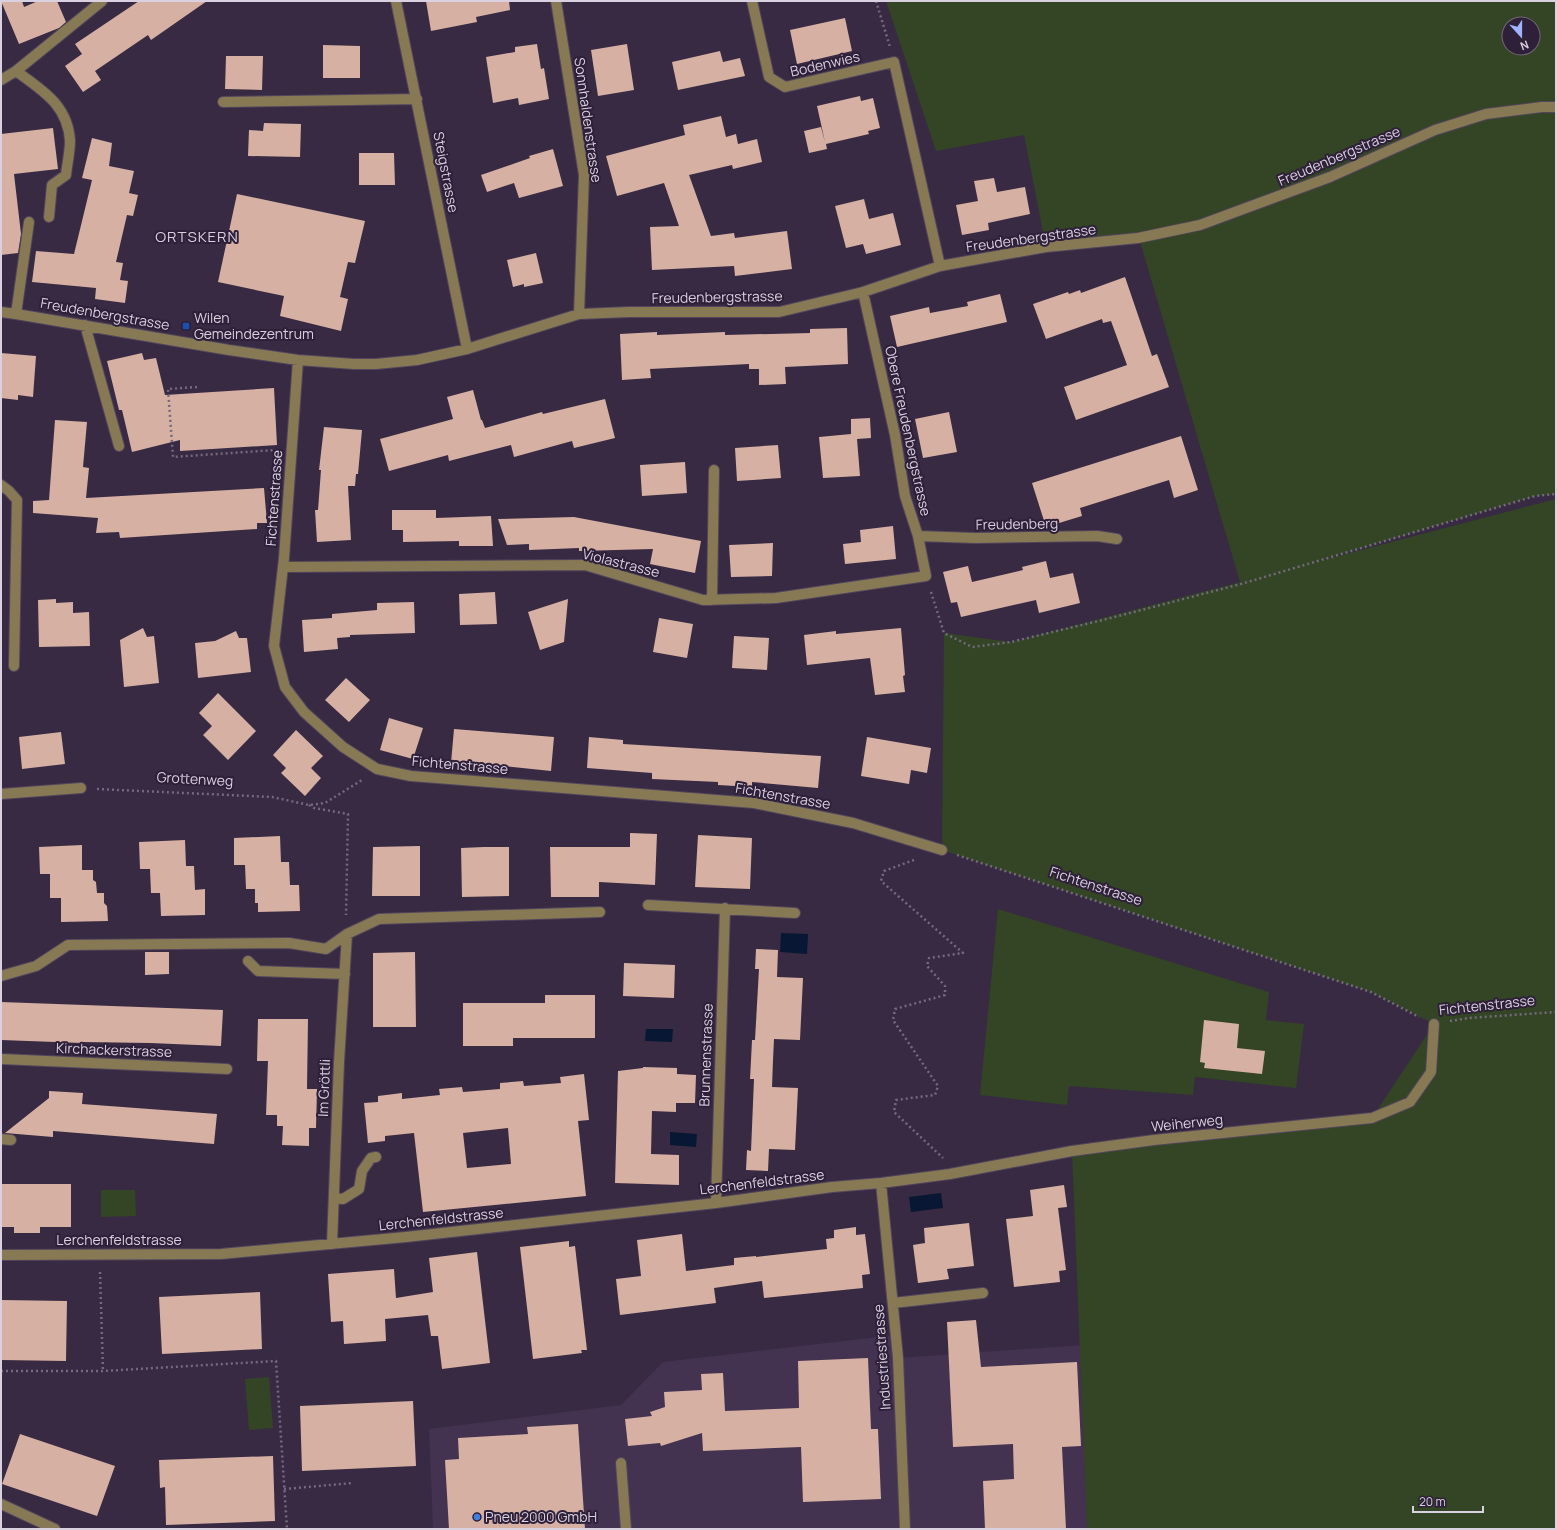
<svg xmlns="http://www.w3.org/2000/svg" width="1557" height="1530" viewBox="0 0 1557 1530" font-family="Manrope,sans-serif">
	<rect width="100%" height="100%" fill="#382a43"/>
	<!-- built -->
	<path fill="#443251" d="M 896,1335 L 898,1358 L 1084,1345 L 1090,1529 L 433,1529 L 429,1429 L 621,1405 L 663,1362 Z"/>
	<!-- green -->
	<path fill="#334524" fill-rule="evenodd" d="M 886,1 L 1556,1 L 1556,494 L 1535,496 L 1315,562 L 1556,499 L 1556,1529 L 1087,1529 L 1072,1151 L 1372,1118 L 1434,1024 L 1371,992 L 942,850 L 944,633 L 1011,642 L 1240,582 L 1139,238 L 1046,247 L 1024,135 L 936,151 ZM 1509,24 L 1533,24 L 1533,48 L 1509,48 Z
		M 998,909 L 1269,992 L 1266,1020 L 1304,1024 L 1296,1088 L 1195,1077 L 1193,1095 L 1069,1086 L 1067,1105 L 980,1095 Z
		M 101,1190 L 135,1190 L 136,1216 L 101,1217 Z
		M 269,1377 L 273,1428 L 249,1430 L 245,1379 Z"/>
	<!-- water -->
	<path fill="#081734" d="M 781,933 L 808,934 L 807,954 L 780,952 Z
		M 646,1029 L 673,1029 L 672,1042 L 645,1041 Z
		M 670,1132 L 697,1134 L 696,1147 L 670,1145 Z
		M 941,1193 L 943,1208 L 911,1212 L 909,1197 Z"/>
	<!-- building -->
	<path fill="#d6b0a3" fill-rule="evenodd" d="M 1,1 L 22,1 L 24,7 L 38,1 L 57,1 L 66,22 L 59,28 L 19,44 Z
		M 139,1 L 207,1 L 151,40 L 148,35 L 95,71 L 101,80 L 83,92 L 65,66 L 82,54 L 75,44 Z
		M 426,1 L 509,1 L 510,10 L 476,17 L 477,22 L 431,31 Z
		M 845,18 L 852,51 L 797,64 L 790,30 Z
		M 537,44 L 541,69 L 544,68 L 549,99 L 519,105 L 518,98 L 493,103 L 486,57 L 515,52 L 515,47 Z
		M 627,44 L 634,90 L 598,96 L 591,50 Z
		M 323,45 L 360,46 L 360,78 L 323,78 Z
		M 720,51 L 723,62 L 740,58 L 745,76 L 678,90 L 672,62 Z
		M 226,56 L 263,56 L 262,90 L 225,89 Z
		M 860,96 L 861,101 L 873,98 L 880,128 L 868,131 L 869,134 L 826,144 L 827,149 L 809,153 L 804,131 L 821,127 L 825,142 L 817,106 Z
		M 721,116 L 726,137 L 736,134 L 738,144 L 757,139 L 762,162 L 733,169 L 732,165 L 689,175 L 711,236 L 734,233 L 735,238 L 787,231 L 792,269 L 735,276 L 734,266 L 652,270 L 650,227 L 679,226 L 664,183 L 617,196 L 606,156 L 685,135 L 683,125 Z
		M 264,123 L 301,124 L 300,157 L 248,156 L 249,130 L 263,131 Z
		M 53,128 L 58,169 L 14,174 L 21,234 L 18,253 L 1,255 L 1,134 Z
		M 92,138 L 112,143 L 109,166 L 134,171 L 129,193 L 138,195 L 133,216 L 127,215 L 116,262 L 123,263 L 120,280 L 128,281 L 125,303 L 95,299 L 96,288 L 32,282 L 36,251 L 74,254 L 92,180 L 82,178 Z
		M 553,149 L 563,186 L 519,198 L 514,183 L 487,192 L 481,175 L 530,158 L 529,156 Z
		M 359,153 L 394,153 L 395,185 L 359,185 Z
		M 994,178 L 997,192 L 1025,187 L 1030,214 L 988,223 L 989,230 L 962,235 L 956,205 L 978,201 L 974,181 Z
		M 237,194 L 365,221 L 355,263 L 348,262 L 340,297 L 348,299 L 341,331 L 280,316 L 284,296 L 218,282 Z
		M 864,199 L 869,219 L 893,213 L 901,245 L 866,254 L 863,244 L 846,248 L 835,206 Z
		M 536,253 L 543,283 L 524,287 L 524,284 L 513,287 L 507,260 Z
		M 1125,277 L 1152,356 L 1157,354 L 1169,387 L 1076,420 L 1064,387 L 1127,365 L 1111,321 L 1103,323 L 1102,319 L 1046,339 L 1033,304 L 1068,292 L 1069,294 L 1080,290 L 1081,293 Z
		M 1000,294 L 1007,322 L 897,347 L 890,316 L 929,307 L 930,313 L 968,306 L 967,302 Z
		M 847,328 L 848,364 L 785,367 L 786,384 L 759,385 L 759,369 L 749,369 L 749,364 L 650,369 L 651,378 L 622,380 L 620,334 L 657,332 L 657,335 L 725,332 L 725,335 L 810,333 L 810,329 Z
		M 1,353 L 36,356 L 33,397 L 18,395 L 18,400 L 1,398 Z
		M 142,353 L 144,360 L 156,358 L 165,395 L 274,388 L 277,445 L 180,451 L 180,440 L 132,452 L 122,410 L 119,410 L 107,361 Z
		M 473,390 L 481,420 L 482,420 L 485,428 L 542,412 L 543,414 L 605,399 L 615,438 L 574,448 L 572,441 L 514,457 L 511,445 L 449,461 L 448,455 L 389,471 L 380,439 L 453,419 L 447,397 Z
		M 949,412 L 957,452 L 923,458 L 915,419 Z
		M 870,418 L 871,438 L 857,439 L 860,476 L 823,478 L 819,437 L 851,434 L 851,419 Z
		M 55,420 L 87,422 L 83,467 L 89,468 L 86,498 L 264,488 L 267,523 L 257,523 L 257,529 L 120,538 L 119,532 L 96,533 L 98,518 L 33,513 L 33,501 L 49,500 Z
		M 324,427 L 362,430 L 358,474 L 356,474 L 355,486 L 348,486 L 351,540 L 317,542 L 315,510 L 318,510 L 321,470 L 319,470 Z
		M 1181,436 L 1198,490 L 1174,498 L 1169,480 L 1080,508 L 1082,516 L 1046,527 L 1032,483 Z
		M 778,445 L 781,478 L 737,481 L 735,448 Z
		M 685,462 L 687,493 L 642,496 L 640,465 Z
		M 392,510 L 436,510 L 436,518 L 491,516 L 493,546 L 459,546 L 459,541 L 403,542 L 403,530 L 392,530 Z
		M 574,517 L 701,541 L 695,573 L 650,564 L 653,549 L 579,551 L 579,548 L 529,550 L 529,544 L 507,545 L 498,519 Z
		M 893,526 L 896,559 L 845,564 L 843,544 L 861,542 L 860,530 Z
		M 773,543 L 772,576 L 731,577 L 729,545 Z
		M 1046,561 L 1050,578 L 1073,573 L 1080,603 L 1039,613 L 1036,600 L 961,617 L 957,602 L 951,603 L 943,572 L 968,566 L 972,582 L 1023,570 L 1022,567 Z
		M 495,592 L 497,624 L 460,625 L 459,594 Z
		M 56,599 L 56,603 L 73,602 L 73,613 L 89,612 L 90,646 L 39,647 L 38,600 Z
		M 568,599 L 564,642 L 540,650 L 528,612 Z
		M 414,602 L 415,633 L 350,635 L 350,637 L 337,638 L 338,649 L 304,652 L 302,620 L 332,618 L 332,614 L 377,610 L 377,603 Z
		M 659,618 L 693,624 L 687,658 L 653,652 Z
		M 143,628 L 147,637 L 154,636 L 159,683 L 124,687 L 120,640 Z
		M 901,628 L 905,675 L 903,676 L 905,692 L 875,695 L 870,658 L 807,665 L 804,635 L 836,631 L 836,634 Z
		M 236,631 L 239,638 L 247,638 L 251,672 L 198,678 L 195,643 L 215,641 Z
		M 734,636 L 769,638 L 767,670 L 732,668 Z
		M 346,678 L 370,700 L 349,722 L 325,700 Z
		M 218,693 L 256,731 L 228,760 L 203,735 L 212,726 L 199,713 Z
		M 389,718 L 423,728 L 413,759 L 380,750 Z
		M 454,729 L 554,737 L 551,771 L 485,764 L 485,765 L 451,763 Z
		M 296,730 L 323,756 L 311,768 L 321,778 L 305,796 L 281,773 L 286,768 L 273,755 Z
		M 61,732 L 65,764 L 22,769 L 19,737 Z
		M 589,737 L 623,740 L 623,744 L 821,756 L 818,788 L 752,782 L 752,787 L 718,785 L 718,782 L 652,779 L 652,773 L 587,768 Z
		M 867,737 L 931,748 L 927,773 L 911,770 L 909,784 L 861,776 Z
		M 630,833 L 657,834 L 655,885 L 599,882 L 599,897 L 551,897 L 550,847 L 630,847 Z
		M 698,835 L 752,838 L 750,889 L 695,887 Z
		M 280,836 L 281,862 L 289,862 L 290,885 L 299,885 L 300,911 L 258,912 L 258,903 L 255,903 L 255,889 L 246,889 L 245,865 L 234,865 L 234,838 Z
		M 185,840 L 186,866 L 194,866 L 195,890 L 205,889 L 205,915 L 161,916 L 160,893 L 151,893 L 150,869 L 140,869 L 139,842 Z
		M 82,845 L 82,870 L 93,870 L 93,880 L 96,882 L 97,893 L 104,893 L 104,903 L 107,906 L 108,921 L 61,922 L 61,898 L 50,898 L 50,874 L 40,874 L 39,847 Z
		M 420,846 L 420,896 L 372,896 L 373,847 Z
		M 484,847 L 509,847 L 509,896 L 462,897 L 461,848 Z
		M 756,949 L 778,950 L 777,977 L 803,978 L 800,1040 L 774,1039 L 773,1060 L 772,1087 L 798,1088 L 795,1150 L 769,1149 L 768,1171 L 746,1170 L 747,1150 L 751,1151 L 754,1079 L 750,1079 L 751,1060 L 752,1040 L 755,1040 L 759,969 L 755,969 Z
		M 145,952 L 169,952 L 169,974 L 145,975 Z
		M 415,952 L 416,1027 L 373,1027 L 373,953 Z
		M 624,963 L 675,965 L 674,998 L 623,996 Z
		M 545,995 L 595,995 L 595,1038 L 513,1038 L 513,1046 L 463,1046 L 463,1003 L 545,1003 Z
		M 1,1002 L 223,1010 L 221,1046 L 150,1043 L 82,1042 L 82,1043 L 1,1040 Z
		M 258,1019 L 308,1019 L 307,1089 L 317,1089 L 316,1128 L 309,1128 L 309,1146 L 282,1145 L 283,1126 L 277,1126 L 277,1115 L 266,1115 L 268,1061 L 257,1061 Z
		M 1204,1020 L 1239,1024 L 1237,1048 L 1265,1051 L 1262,1074 L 1204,1068 L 1205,1063 L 1200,1062 Z
		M 643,1067 L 677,1068 L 677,1074 L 696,1075 L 695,1103 L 676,1103 L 676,1112 L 652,1111 L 651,1154 L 679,1155 L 679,1185 L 615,1183 L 618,1071 L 643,1068 Z
		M 584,1074 L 589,1120 L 578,1121 L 586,1196 L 423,1212 L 414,1133 L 385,1136 L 385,1141 L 368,1143 L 364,1103 L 378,1102 L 378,1096 L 402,1093 L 402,1099 L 440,1095 L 439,1089 L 462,1087 L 463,1092 L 500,1089 L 500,1083 L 523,1081 L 524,1086 L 561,1083 L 560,1077 ZM 508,1128 L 511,1164 L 467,1168 L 463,1133 Z
		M 49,1091 L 83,1093 L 82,1104 L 217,1114 L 214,1144 L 53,1131 L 53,1137 L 5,1133 L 49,1098 Z
		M 1,1184 L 71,1184 L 71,1227 L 40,1227 L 40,1233 L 14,1233 L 14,1227 L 1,1227 Z
		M 1064,1185 L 1067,1207 L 1058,1208 L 1066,1270 L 1059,1271 L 1060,1282 L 1014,1287 L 1006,1219 L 1033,1216 L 1030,1190 Z
		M 969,1223 L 974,1266 L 947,1269 L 949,1279 L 918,1283 L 913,1245 L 925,1243 L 924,1228 Z
		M 856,1227 L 856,1235 L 865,1234 L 870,1274 L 862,1275 L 863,1288 L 764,1298 L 762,1281 L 714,1288 L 716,1303 L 620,1315 L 616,1279 L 641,1276 L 637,1240 L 682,1234 L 686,1271 L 734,1265 L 734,1258 L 756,1256 L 756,1257 L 827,1249 L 826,1239 L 834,1238 L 834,1230 Z
		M 569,1241 L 569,1247 L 575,1246 L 587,1350 L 581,1350 L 582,1353 L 533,1359 L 520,1247 Z
		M 477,1252 L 490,1363 L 442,1369 L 438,1336 L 431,1336 L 428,1315 L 385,1319 L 386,1341 L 344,1344 L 343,1321 L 331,1322 L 328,1274 L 394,1269 L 396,1298 L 433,1292 L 429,1258 Z
		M 260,1292 L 262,1349 L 162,1354 L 159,1297 Z
		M 1,1300 L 67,1301 L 66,1361 L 1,1360 Z
		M 976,1320 L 981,1367 L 1077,1362 L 1081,1446 L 1062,1447 L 1066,1529 L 985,1529 L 983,1481 L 1014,1479 L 1013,1444 L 953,1447 L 947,1322 Z
		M 868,1358 L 871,1429 L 878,1429 L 881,1499 L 803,1502 L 801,1447 L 703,1451 L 702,1433 L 661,1446 L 660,1443 L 628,1446 L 625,1419 L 652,1416 L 650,1412 L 665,1407 L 664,1392 L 702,1390 L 701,1374 L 723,1373 L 725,1411 L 799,1408 L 798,1361 Z
		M 413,1401 L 416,1466 L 302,1471 L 300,1406 Z
		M 578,1424 L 585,1529 L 449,1529 L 445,1460 L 459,1459 L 458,1438 L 528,1434 L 527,1427 Z
		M 20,1434 L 115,1466 L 97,1516 L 2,1484 Z
		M 273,1456 L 275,1521 L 166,1525 L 165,1487 L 160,1488 L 159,1460 Z"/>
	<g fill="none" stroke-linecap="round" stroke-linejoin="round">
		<defs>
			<path id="minor" d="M 396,1 L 467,349
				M 556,1 L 584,175 L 579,314
				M 752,1 L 769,77 L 785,87 L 894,62 L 940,266
				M 16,71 C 42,90 68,105 70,141 C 70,152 67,164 66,175 L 52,185 L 49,217
				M 1,80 L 16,71 L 102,1
				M 223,102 L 417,99
				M 1,312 L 16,314 L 229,350 L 298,360 L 354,364 L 376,364 L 417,360 L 467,349 L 579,314 L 629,312 L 779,312 L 863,292 L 940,266 L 1046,247 L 1138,238 L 1200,225 L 1330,177 L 1435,130 L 1486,114 L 1542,107 L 1556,107
				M 16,314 L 29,222
				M 85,325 L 119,446
				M 298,360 L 284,558 L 274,646 L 285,687 L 304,712 L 343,747 L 377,769 L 411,776 L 754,803 L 853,823 L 942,850
				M 1,485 L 9,491 L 17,500 L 14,666
				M 918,536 L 975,538 L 1097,536 L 1117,539
				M 283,567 L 585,565 L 703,600 L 776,598 L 926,576 L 918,536 L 905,496 L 895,435 L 863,292
				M 712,600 L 714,470
				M 1,794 L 81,788
				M 648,905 L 795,913
				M 248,961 L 258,971 L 345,974
				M 1,976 L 36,966 L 68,945 L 289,943 L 326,949 L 347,934 L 379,919 L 600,912
				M 1,1059 L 227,1069
				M 1,1139 L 11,1140
				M 881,1183 L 898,1358 L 905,1529
				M 334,1198 L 343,1199 L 359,1189 L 362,1171 L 371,1158 L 376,1157
				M 716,1203 L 725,908
				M 332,1244 L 339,1062 L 347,934
				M 1,1255 L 221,1254 L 406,1237 L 716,1203 L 832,1187 L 881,1183 L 950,1174 L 1072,1151 L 1154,1140 L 1372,1118 L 1410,1102 L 1431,1072 L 1434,1024
				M 893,1303 L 983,1293
				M 621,1463 L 626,1529
				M 1,1504 L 55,1529"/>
		</defs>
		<!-- minor casing -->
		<use href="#minor" stroke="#52455c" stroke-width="12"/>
		<!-- path -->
		<path stroke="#75697f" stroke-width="2.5" stroke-dasharray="2 3" stroke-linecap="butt" d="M 876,1 L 890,47
			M 197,387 L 168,389 L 173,457 L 275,450
			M 931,592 L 944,633 L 972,647 L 1011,642 L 1107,619 L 1241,584 L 1535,496 L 1556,494
			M 97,789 L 272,797 L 309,805 L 325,803 L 362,780
			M 309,805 L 314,808 L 348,814 L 346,915
			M 957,855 L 1371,992 L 1419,1017
			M 914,860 L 884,871 L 881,881 L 963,953 L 929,958 L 927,966 L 945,986 L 945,995 L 895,1009 L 893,1020 L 938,1086 L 935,1095 L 896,1100 L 894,1112 L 943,1158
			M 1450,1021 L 1469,1018 L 1556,1012
			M 100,1272 L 103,1371
			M 1,1371 L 103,1371 L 276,1361 L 287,1529
			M 284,1489 L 353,1483"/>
		<!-- minor -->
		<use href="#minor" stroke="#867954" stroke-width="10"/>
	</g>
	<!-- markers -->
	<rect fill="#1a4fb4" stroke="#2e2039" stroke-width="1.5" x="182" y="322" width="8" height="8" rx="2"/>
	<circle fill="#3f7fe0" stroke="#2e2039" stroke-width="1.5" cx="477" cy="1517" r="4"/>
	<g text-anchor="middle" stroke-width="4" stroke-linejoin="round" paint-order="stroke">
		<!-- street labels -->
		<g font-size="14" fill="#d9d0e0" stroke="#2e2039">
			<text transform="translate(825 64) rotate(-13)" y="5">Bodenwies</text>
			<text transform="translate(588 120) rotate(82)" y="5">Sonnhaldenstrasse</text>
			<text transform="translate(1339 156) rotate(-23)" y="5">Freudenbergstrasse</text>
			<text transform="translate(446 172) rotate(79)" y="5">Steigstrasse</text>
			<text transform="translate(1031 238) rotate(-8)" y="5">Freudenbergstrasse</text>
			<text transform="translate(717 297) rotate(-1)" y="5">Freudenbergstrasse</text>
			<text transform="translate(105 314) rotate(10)" y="5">Freudenbergstrasse</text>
			<text transform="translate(908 431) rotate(78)" y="5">Obere Freudenbergstrasse</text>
			<text transform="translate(274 498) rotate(-86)" y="5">Fichtenstrasse</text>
			<text transform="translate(1017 524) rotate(-1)" y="5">Freudenberg</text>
			<text transform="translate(621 563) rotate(14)" y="5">Violastrasse</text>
			<text transform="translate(460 765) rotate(5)" y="5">Fichtenstrasse</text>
			<text transform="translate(195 779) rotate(3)" y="5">Grottenweg</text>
			<text transform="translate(783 796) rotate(10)" y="5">Fichtenstrasse</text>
			<text transform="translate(1096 886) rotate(18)" y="5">Fichtenstrasse</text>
			<text transform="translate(1487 1005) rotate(-6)" y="5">Fichtenstrasse</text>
			<text transform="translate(114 1050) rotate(2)" y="5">Kirchackerstrasse</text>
			<text transform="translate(706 1055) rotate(-88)" y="5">Brunnenstrasse</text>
			<text transform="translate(324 1088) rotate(-88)" y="5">Im Gröttli</text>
			<text transform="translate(1187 1123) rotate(-6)" y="5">Weiherweg</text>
			<text transform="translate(762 1182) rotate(-7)" y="5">Lerchenfeldstrasse</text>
			<text transform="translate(441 1219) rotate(-6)" y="5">Lerchenfeldstrasse</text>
			<text x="119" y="1245">Lerchenfeldstrasse</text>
			<text transform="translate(882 1357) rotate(-94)" y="5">Industriestrasse</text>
		</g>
		<!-- poi labels -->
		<g font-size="14" fill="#d9d0e0" stroke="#2e2039" text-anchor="start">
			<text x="194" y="323">Wilen<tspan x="194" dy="16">Gemeindezentrum</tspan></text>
			<text x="485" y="1522">Pneu 2000 GmbH</text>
		</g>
		<!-- neighbourhood labels -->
		<g font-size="15" letter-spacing="1" fill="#d9d0e0" stroke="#2e2039">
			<text x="197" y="242">ORTSKERN</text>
		</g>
	</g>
	<!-- border -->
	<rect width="1557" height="1530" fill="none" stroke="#d9d0e0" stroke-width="4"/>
	<!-- north arrow -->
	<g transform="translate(1521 36) rotate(159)"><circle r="19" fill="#2e2039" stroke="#72667c"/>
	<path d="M0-3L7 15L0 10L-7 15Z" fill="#a0b3fd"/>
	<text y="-6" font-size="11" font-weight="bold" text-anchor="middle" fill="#d9d0e0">N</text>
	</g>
	<!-- scale -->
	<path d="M1413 1506v6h70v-6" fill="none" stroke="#d9d0e0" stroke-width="2"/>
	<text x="1419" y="1506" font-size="12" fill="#d9d0e0" stroke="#2e2039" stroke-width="3" paint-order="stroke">20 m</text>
</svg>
